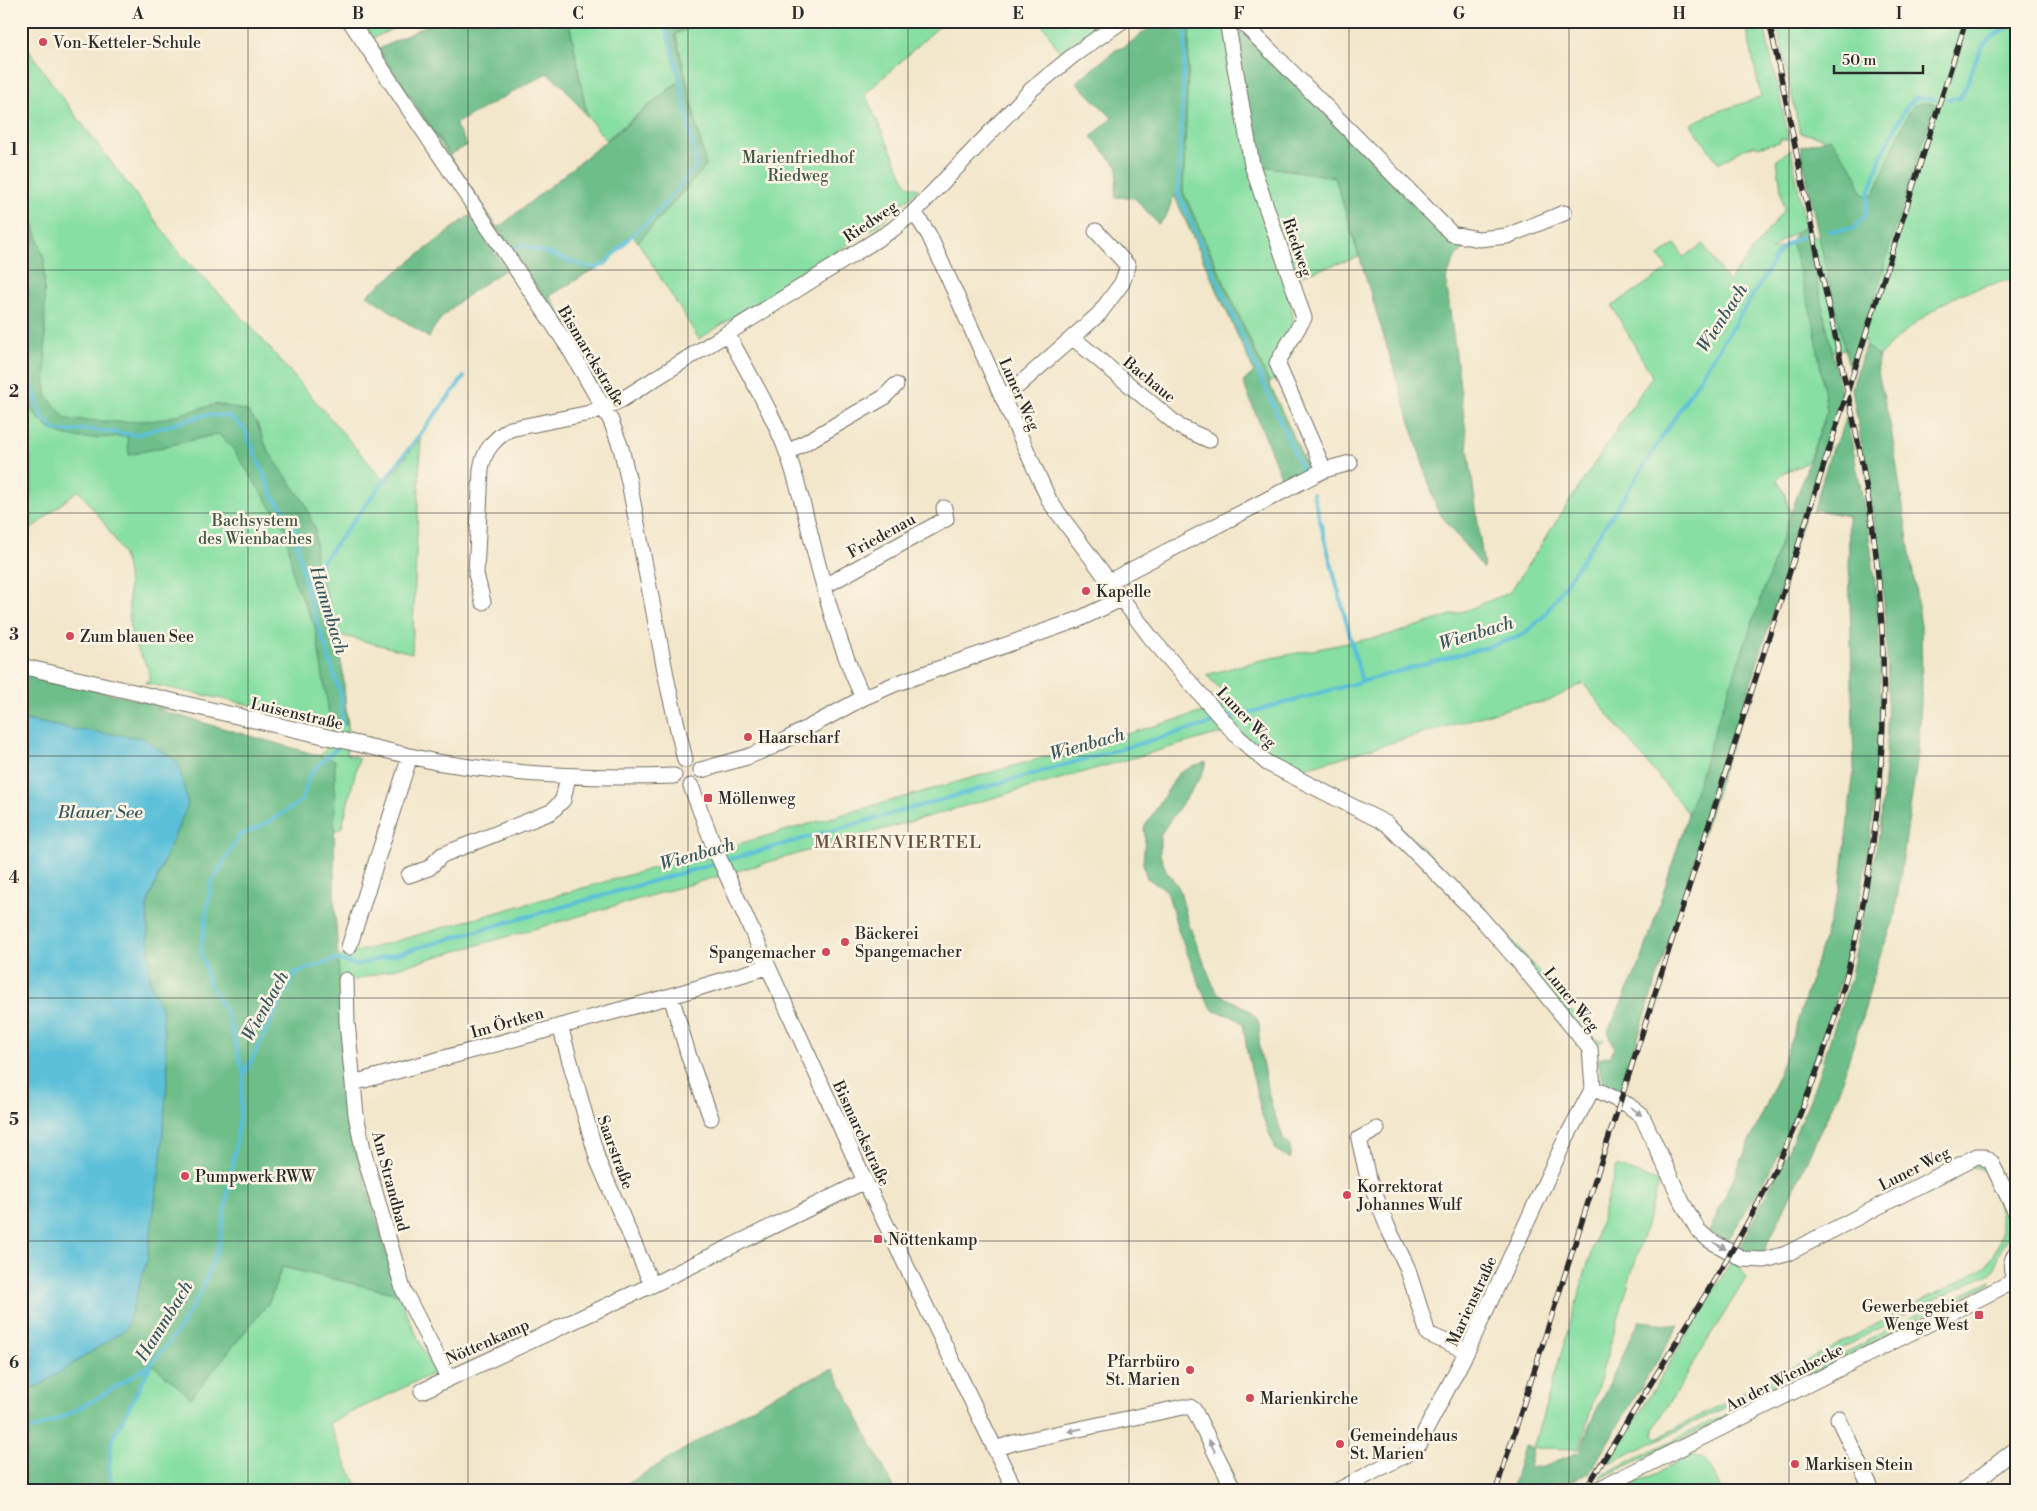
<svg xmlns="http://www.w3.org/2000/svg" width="2037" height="1511" viewBox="0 0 2037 1511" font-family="'Libre Bodoni',serif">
	<rect width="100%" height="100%" fill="#fcf5e5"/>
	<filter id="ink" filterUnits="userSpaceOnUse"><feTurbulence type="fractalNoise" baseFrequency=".02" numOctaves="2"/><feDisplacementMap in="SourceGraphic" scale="10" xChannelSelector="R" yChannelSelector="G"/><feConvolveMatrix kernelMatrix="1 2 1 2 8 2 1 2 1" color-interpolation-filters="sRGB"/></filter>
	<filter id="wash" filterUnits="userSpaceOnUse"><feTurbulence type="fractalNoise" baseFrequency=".0096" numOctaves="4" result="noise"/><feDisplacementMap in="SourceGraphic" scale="20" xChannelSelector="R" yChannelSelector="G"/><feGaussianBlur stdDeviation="1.12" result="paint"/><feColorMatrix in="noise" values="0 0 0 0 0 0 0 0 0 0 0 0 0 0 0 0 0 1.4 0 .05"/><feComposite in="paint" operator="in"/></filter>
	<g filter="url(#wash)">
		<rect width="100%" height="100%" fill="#f2e7cb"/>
		<!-- green -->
		<path fill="#87dfa3" stroke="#598567" d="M 359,21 L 398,21 L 400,25 L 372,39 Z
			M 569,21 L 663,21 L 679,81 L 606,140 L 587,116 Z
			M 704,21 L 945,21 L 865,94 L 905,181 L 911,187 L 919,189 L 874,228 L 699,339 L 638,242 L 706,166 L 676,34 Z
			M 1040,21 L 1105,21 L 1060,52 Z
			M 1190,21 L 1224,21 L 1288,287 L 1297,340 L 1279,378 L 1269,382 L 1183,192 Z
			M 1745,21 L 1763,21 L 1789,139 L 1780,139 L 1780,142 L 1757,147 L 1756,145 L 1739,151 L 1719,164 L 1691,124 L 1711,114 L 1761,97 Z
			M 1776,21 L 2016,21 L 2016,278 C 1999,283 1979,287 1963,293 C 1940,303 1896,336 1879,356 L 1865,346 L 1866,340 L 1854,346 L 1832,352 L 1832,405 L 1807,463 L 1785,472 L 1777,480 L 1785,494 L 1792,520 L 1695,822 L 1583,683 L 1549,701 L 1513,707 L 1302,769 L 1392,818 L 1493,918 L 1596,1040 L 1604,1040 L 1600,1044 L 1593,1043 L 1394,822 L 1263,754 L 1238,730 L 1210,736 L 355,980 L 326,984 L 318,757 L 326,750 L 334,722 L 145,683 L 150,679 C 149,663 136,652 132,637 C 126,613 131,590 127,568 C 123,545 93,508 78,490 L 25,534 C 32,498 36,460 21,426 L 21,39 L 61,96 L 183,257 L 248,323 L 386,483 L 421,438 L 412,653 L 335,634 L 348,724 L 347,754 L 359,758 L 342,827 L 330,834 L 336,958 L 1204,712 L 1209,706 L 1235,703 L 1206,675 L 1257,661 L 1393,634 L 1467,610 L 1510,592 L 1652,376 L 1612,306 L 1668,269 L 1659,256 L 1675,244 L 1684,257 L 1703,244 L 1728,282 L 1784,210 L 1777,160 L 1791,149 L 1805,227 L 1781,241 L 1771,250 L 1830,232 L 1833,177 L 1822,137 L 1800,133 Z
			M 378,48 L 546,300 L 550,297 L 568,325 L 564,328 L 377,51 Z
			M 1256,165 L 1335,177 L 1359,257 L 1292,278 Z
			M 573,333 L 606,383 L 609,396 L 602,393 L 566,337 Z
			M 1979,1163 L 1986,1167 L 1991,1174 L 2012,1227 L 2005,1229 L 2007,1237 L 1998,1256 L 1996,1268 L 1991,1273 C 1925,1302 1862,1338 1798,1371 C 1735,1404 1672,1433 1609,1463 L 1731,1262 L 1740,1267 L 1746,1278 L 1654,1428 L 1654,1434 L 1657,1438 L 1981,1270 C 2014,1238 2000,1209 1985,1172 L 1979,1168 L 1968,1167 Z
			M 1617,1166 L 1659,1182 L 1579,1449 L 1533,1448 Z
			M 282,1267 L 398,1294 L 434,1373 L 329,1423 L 344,1460 L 360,1490 L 115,1490 L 109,1472 L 111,1442 L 152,1363 L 191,1397 L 269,1302 Z
			M 1991,1280 L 1991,1283 L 1899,1328 L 1776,1394 L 1601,1478 L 1603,1474 L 1776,1390 L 1898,1324 Z
			M 1693,1455 C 1710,1459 1714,1475 1721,1490 L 1622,1490 Z"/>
		<!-- forest -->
		<path fill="#6dbe89" stroke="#4c745a" d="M 435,21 L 569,21 L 587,116 L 563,86 L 547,73 L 455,124 L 467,145 L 450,155 L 379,49 Z
			M 666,21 L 704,21 L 675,34 L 706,166 L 638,242 L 633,236 L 654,218 L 699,166 L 679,70 Z
			M 1158,21 L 1190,21 L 1183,192 L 1308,469 L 1311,480 L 1284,484 L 1243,382 L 1254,372 L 1174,195 L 1166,217 L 1158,224 L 1135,198 L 1115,197 L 1118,167 L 1091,137 L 1112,118 L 1076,82 L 1116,50 L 1126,46 Z
			M 1231,21 L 1451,237 L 1473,241 L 1455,257 L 1446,280 L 1484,569 L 1437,510 L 1335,177 L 1256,165 Z
			M 679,82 L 696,164 L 652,216 L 632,233 L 605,263 L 596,267 L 584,265 L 524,244 L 511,247 L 498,228 Z
			M 1921,102 L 1935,104 L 1898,219 L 1851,377 L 1816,224 L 1800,147 L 1830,138 L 1854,170 L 1862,194 L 1873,196 L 1908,114 L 1913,106 Z
			M 21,201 L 32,219 L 44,259 L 46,395 L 66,419 L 122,422 L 158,420 L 217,404 L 247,411 L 257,423 L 268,451 L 305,503 L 315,529 L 316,566 L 332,610 L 343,673 L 347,725 L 330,721 L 315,626 L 294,581 L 286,530 L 231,446 L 218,434 L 129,455 L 127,436 C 99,437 68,444 45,425 C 39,419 33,414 31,407 L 21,410 Z
			M 470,215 L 506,269 C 483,285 438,311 429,338 L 367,295 Z
			M 1805,227 L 1842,397 L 1621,1091 L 1617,1095 L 1607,1092 L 1602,1082 L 1598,1060 L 1604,1056 L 1610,1057 L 1614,1048 L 1608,1031 L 1642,959 L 1717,723 L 1827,411 L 1814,325 L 1793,247 L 1790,242 L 1797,232 Z
			M 522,246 L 587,269 L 598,269 L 589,272 L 545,299 L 512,249 Z
			M 1865,346 L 1879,356 L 1877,366 L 1879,377 L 1891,428 L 1921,626 L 1922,685 L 1918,754 L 1894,920 L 1876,966 L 1865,1008 L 1838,1093 L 1765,1250 L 1760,1254 L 1742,1254 L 1738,1250 L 1785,1157 L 1811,1097 L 1850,980 L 1880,830 L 1886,756 L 1888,680 L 1885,616 L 1879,551 L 1852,388 Z
			M 1845,419 L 1847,420 C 1856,463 1865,507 1871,551 C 1895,725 1872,905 1812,1070 C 1802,1098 1791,1126 1779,1153 C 1764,1184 1744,1213 1727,1242 L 1709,1232 L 1769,1099 L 1795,1029 L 1840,889 L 1854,769 L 1848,516 L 1817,510 L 1813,512 L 1832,448 L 1839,437 Z
			M 21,673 L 180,710 L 155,709 L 335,760 L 334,893 L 348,1119 L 398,1294 L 282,1267 L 269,1302 L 191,1398 L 152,1364 L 111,1442 L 109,1471 L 115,1490 L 21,1490 L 21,1390 L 39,1386 L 162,1010 L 150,983 L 147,906 L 163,863 L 72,729 L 21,719 Z
			M 1206,762 L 1202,775 L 1160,835 L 1160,855 L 1166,870 L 1179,888 L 1189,925 L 1215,990 C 1226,1001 1245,1004 1256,1017 C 1263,1027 1257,1040 1260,1051 C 1264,1070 1267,1089 1272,1107 C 1275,1119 1282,1128 1283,1140 L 1290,1145 L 1290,1159 L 1276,1150 L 1262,1115 L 1247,1051 L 1243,1024 L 1234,1017 L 1214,1011 L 1205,998 L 1178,930 L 1168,894 L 1161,886 L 1147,879 L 1143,863 L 1145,838 L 1144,828 L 1178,774 L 1193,766 Z
			M 1639,1321 L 1679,1325 L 1589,1473 L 1553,1490 L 1512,1490 L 1524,1446 L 1533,1448 L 1529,1468 L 1542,1466 L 1580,1452 L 1588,1428 Z
			M 833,1369 L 895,1490 L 617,1490 L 777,1393 Z"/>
		<!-- water -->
		<path fill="#5abfd8" stroke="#427582" d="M 21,719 L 72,729 L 143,738 L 178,762 L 188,804 L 163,863 L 147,906 L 150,983 L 162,1010 L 168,1071 L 161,1160 L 147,1261 L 126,1329 L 39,1386 L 21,1390 Z"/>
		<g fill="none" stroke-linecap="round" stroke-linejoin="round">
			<!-- stream -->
			<path stroke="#5abfd8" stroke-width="4" d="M 1186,21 L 1178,193 L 1304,474
				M 1948,99 L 1960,98 C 1981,62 1968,43 2016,24
				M 1829,231 L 1854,228 L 1866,214 L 1868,197 L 1881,156 L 1897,124 L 1905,109 L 1916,97 L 1934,99
				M 21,243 L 26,260 L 25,297 L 30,335 L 26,363 L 41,415 L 55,430 L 70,432 L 84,429 L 136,435 L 205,415 L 229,416 L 244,428 L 274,498 L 293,522 L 305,584 L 341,695 L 342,724
				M 511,248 L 523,245 L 584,266 L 596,268 L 605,264 L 633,234 L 653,217 L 697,165 L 678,70 L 664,21
				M 1313,494 L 1362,682
				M 305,584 L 464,377
				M 1226,719 L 1494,645 L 1523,635 L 1544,616 L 1615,511 L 1765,276 C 1775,257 1780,243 1803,237
				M 724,861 L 1220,721
				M 244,1075 L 295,973 L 336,959 L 357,965 L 717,863
				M 21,1433 C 69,1419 109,1391 150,1365
				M 115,1490 L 109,1471 L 111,1442 L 152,1363 L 178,1331 L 200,1294 L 219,1245 L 237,1138 L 244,1075 L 227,1013 L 209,983 L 201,951 L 211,884 L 239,836 L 265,824 L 302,801 L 309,777 L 318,765 L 337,748"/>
		</g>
	</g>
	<g filter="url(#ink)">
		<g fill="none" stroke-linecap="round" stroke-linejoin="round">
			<defs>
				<path id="minor" d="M 350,21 L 569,348 L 611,421 L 621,448 L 629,482 L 668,686 L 685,760
					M 1227,21 L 1252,165 L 1304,318 L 1277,363 L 1324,470
					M 1241,21 L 1452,234 L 1479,239 L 1507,236 L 1564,213
					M 914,212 L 929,235 L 1050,502 L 1151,638 L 1238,737 L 1267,763 L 1387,824 L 1479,916 L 1519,962 L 1590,1049 L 1593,1088 L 1566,1138 L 1467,1351 L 1418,1445 L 1405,1455 L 1339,1490
					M 727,333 C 748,373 773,413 788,455 C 803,497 811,541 823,583 C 833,623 846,661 863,698
					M 1073,338 L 1180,427 L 1209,440
					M 1002,397 L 1011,392 L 1099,314 L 1122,283 L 1128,266 L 1096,231
					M 787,453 L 883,398 L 896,385
					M 1108,582 L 1324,470 L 1350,463
					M 823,583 L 832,582 L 946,519 L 944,508
					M 483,602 L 476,574 L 481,469 C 484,450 494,439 510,429 L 590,413 L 621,400 L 892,230 L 914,212 L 1032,89 L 1075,54 L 1122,21
					M 21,666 L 436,762 C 514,775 595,779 674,776
					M 701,770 L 747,757 L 774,746 L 863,698 L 895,684 L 1077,620 L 1121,599
					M 691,786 L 715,849 L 865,1181 L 1015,1490
					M 409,875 L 429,868 L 442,855 L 551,812 L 563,800 L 568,776
					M 349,947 L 410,756
					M 346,980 L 347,1022 L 356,1115 L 364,1154 L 403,1289 L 448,1378
					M 671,996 L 689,1057 L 711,1118
					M 560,1026 L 598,1161 L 652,1285
					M 353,1083 L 671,996 L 767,967
					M 1593,1088 L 1628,1105 L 1642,1116 L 1682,1202 L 1698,1230 L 1709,1240 L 1743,1259 L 1765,1260 L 1786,1254 L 1977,1156 L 1982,1156 L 1991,1162 L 2016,1213
					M 1377,1129 L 1359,1139 L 1367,1174 L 1388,1228 L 1407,1267 L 1428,1334 L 1467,1351
					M 2016,1252 C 2010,1262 2010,1272 2016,1283
					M 422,1391 L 652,1285 L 865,1181
					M 1838,1418 L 1872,1490
					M 995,1449 L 1013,1443 L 1183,1407 L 1190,1407 L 1194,1410 L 1234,1490
					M 1597,1490 L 2014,1281
					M 1964,1490 L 2016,1449"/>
			</defs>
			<!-- minor casing -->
			<use href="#minor" stroke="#716d63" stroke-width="17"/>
			<!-- minor -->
			<use href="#minor" stroke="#fff" stroke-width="15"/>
			<defs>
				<path id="rail" d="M 1496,1490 L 1966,21
					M 1585,1490 C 1617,1439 1648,1388 1679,1338 C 1716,1278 1753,1218 1782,1155 C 1869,969 1899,758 1876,555 C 1866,463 1842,371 1823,280 C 1804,194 1788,107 1769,21"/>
			</defs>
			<!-- rail casing -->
			<use href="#rail" stroke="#2b2b2b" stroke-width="5.5"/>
			<!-- rail -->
			<use href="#rail" stroke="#fcf5e5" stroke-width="4" stroke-dasharray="11" stroke-linecap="butt"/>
		</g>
		<!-- one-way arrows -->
		<defs><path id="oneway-solid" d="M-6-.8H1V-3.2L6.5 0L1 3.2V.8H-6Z" transform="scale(1.25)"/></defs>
		<g fill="#a0a0a0">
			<use href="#oneway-solid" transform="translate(1636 1111) rotate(37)"/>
			<use href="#oneway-solid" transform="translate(1720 1246) rotate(29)"/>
			<use href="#oneway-solid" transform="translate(1075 1430) rotate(168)"/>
			<use href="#oneway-solid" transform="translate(1212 1446) rotate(-117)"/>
		</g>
	</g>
	<!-- grid -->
	<path fill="none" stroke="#2b2b2b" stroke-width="1" stroke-opacity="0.55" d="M 248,21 L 248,1490M 468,21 L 468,1490M 688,21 L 688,1490M 908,21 L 908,1490M 1129,21 L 1129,1490M 1349,21 L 1349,1490M 1569,21 L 1569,1490M 1789,21 L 1789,1490M 21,270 L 2016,270M 21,513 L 2016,513M 21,756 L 2016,756M 21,998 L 2016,998M 21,1241 L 2016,1241"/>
	<!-- markers -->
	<g fill="#d1495b" stroke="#fcf5e5" stroke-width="2">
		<circle cx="43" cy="42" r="5"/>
		<circle cx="1086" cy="591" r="5"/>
		<circle cx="70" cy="636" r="5"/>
		<circle cx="748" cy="737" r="5"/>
		<rect x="703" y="793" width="10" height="10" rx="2.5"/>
		<circle cx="845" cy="942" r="5"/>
		<circle cx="826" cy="952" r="5"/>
		<circle cx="185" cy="1176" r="5"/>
		<circle cx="1347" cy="1195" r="5"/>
		<rect x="873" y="1234" width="10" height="10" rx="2.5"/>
		<rect x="1974" y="1310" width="10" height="10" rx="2.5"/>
		<circle cx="1190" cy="1370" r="5"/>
		<circle cx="1250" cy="1398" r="5"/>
		<circle cx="1340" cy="1444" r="5"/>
		<circle cx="1795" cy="1464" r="5"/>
	</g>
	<g text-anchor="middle" stroke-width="5" stroke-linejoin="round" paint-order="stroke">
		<!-- poi labels -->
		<g font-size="16" fill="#2b2b2b" stroke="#fcf5e5" text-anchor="start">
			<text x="53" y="48">Von-Ketteler-Schule</text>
			<text x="1096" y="597">Kapelle</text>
			<text x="80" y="642">Zum blauen See</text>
			<text x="758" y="743">Haarscharf</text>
			<text x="718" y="804">Möllenweg</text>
			<text x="855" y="939">Bäckerei<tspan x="855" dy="18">Spangemacher</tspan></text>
			<text x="816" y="958" text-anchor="end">Spangemacher</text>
			<text x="195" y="1182">Pumpwerk RWW</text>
			<text x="1357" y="1192">Korrektorat<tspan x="1357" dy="18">Johannes Wulf</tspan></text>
			<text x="888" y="1245">Nöttenkamp</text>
			<text x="1969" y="1312" text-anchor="end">Gewerbegebiet<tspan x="1969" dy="18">Wenge West</tspan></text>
			<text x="1180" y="1367" text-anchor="end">Pfarrbüro<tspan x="1180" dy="18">St. Marien</tspan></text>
			<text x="1260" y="1404">Marienkirche</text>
			<text x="1350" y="1441">Gemeindehaus<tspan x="1350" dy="18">St. Marien</tspan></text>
			<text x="1805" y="1470">Markisen Stein</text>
		</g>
		<!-- park labels -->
		<g font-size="16" fill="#425849" stroke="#fcf5e5">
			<text x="798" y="163">Marienfriedhof<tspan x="798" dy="18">Riedweg</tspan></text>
			<text x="255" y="526">Bachsystem<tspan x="255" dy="18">des Wienbaches</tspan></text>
		</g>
		<!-- street labels -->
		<g font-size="16" fill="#2b2b2b" stroke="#fcf5e5">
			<text transform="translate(870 221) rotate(-34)" y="6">Riedweg</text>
			<text transform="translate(1298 247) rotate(71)" y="6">Riedweg</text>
			<text transform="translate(592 356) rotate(59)" y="6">Bismarckstraße</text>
			<text transform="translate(1150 379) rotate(39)" y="6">Bachaue</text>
			<text transform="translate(1020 394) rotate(66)" y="6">Luner Weg</text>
			<text transform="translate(881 535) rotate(-29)" y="6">Friedenau</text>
			<text transform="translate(297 713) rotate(13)" y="6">Luisenstraße</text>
			<text transform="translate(1247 717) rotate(46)" y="6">Luner Weg</text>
			<text transform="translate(1572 999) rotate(51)" y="6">Luner Weg</text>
			<text transform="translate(507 1022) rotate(-16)" y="6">Im Örtken</text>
			<text transform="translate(862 1133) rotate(65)" y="6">Bismarckstraße</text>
			<text transform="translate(616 1152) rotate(70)" y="6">Saarstraße</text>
			<text transform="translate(1914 1168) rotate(-27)" y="6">Luner Weg</text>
			<text transform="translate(391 1181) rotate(75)" y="6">Am Strandbad</text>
			<text transform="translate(1471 1301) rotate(-65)" y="6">Marienstraße</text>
			<text transform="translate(487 1341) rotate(-24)" y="6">Nöttenkamp</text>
			<text transform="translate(1784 1377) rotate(-27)" y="6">An der Wienbecke</text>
		</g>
		<!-- water labels -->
		<g font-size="18" font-style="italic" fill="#39575f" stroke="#fcf5e5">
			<text transform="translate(1722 318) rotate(-57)" y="6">Wienbach</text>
			<text transform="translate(329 610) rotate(73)" y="6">Hammbach</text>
			<text transform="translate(1476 633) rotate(-17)" y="6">Wienbach</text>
			<text transform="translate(1087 744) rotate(-16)" y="6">Wienbach</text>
			<text x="100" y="818">Blauer See</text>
			<text transform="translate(697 854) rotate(-16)" y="6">Wienbach</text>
			<text transform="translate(265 1006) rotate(-61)" y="6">Wienbach</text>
			<text transform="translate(164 1321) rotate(-58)" y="6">Hammbach</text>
		</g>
		<!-- neighbourhood labels -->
		<g font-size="18" letter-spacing="1" fill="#6c5346" stroke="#fcf5e5">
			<text x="898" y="848">MARIENVIERTEL</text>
		</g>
	</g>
	<!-- margin -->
	<rect width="2037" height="1511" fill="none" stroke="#fcf5e5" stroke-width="55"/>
	<!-- scale -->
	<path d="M1834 65v8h89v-8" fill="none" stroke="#2b2b2b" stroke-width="2.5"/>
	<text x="1842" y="65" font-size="15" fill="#2b2b2b" stroke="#fcf5e5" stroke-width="4" paint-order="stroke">50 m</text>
	<rect x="28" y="28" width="1982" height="1456" fill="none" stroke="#2b2b2b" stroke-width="2"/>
	<g font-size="16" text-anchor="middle" font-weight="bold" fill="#2b2b2b">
		<text x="138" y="19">A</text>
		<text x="358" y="19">B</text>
		<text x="578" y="19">C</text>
		<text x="798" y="19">D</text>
		<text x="1018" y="19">E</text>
		<text x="1239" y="19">F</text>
		<text x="1459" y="19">G</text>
		<text x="1679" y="19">H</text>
		<text x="1899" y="19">I</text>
		<text x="14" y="155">1</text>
		<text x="14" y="397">2</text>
		<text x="14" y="640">3</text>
		<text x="14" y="883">4</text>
		<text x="14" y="1125">5</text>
		<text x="14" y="1368">6</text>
	</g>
</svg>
